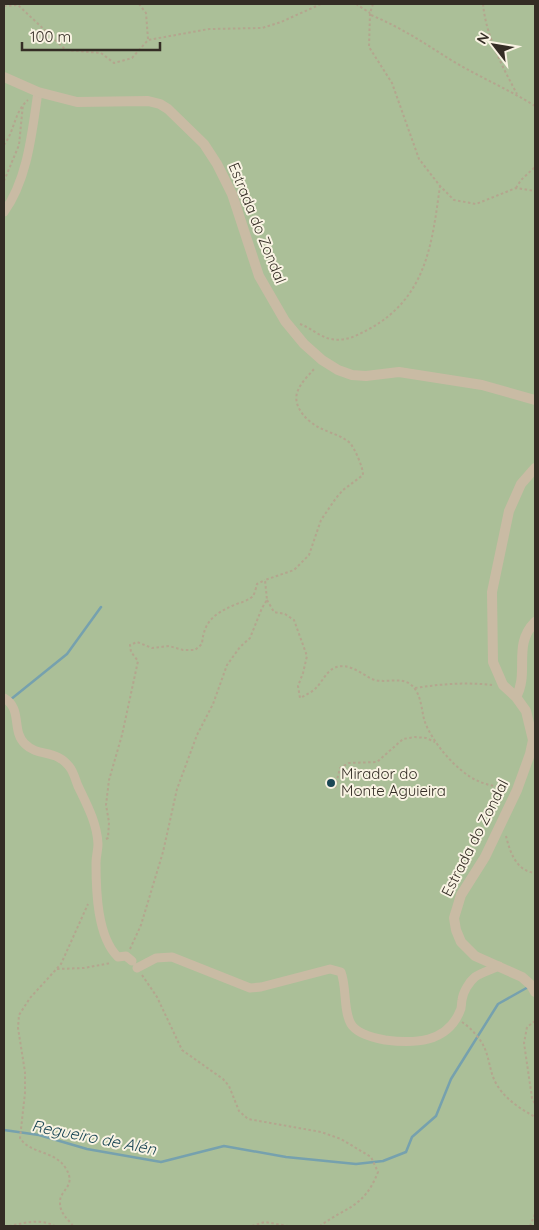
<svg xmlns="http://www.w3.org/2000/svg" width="539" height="1230" viewBox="0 0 539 1230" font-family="Quicksand,sans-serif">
	<rect width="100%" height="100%" fill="#f1e9d7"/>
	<!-- green -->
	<path fill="#abbf98" d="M 4,4 L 535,4 L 535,1226 L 4,1226 Z"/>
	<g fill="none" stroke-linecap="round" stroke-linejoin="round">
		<!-- stream -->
		<path stroke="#76a1ae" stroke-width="2.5" d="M 10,700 L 67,654 L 101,607
			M 4,1130 L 39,1135 L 87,1149 L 161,1162 L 224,1146 L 286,1157 L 356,1164 L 383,1161 L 406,1152 L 412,1137 L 436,1116 L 451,1079 L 498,1004 L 530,986"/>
		<!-- path -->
		<path stroke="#b4a58e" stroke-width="2" stroke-dasharray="2.5 2.5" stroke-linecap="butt" d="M 139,4 L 146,13 L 148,39
			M 356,4 L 370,13
			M 373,4 L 370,13 L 369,47 L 392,83 L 419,159 L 440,186 L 454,200 L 476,204 L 516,188 L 535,191
			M 483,4 C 486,36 502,66 517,94
			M 4,6 L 18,5 L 66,50 L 101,53 L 114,63 L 132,58 L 148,40 L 209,29 L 262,28 L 281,22 L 321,4
			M 371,15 C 402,28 424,43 451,60 C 479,77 508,89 535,106
			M 4,145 C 15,130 14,112 28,100
			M 4,181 L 19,145 L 23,104
			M 516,188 L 521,180 L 535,167
			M 300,324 C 311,328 320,337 331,339 C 346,342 358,335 371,328 C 427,296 432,243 440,186
			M 267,600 L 274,612 L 285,614 L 294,620 L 307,656 L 303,673 L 298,686 L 300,698 C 306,695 312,692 316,688 C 322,682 326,672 334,668 C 347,662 359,672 370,678 C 382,685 399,676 410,684 C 421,692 421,707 424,719 C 430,740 457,772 478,781 C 487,785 497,787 507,788
			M 415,688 C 441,684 466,682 492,685
			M 335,788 L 340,768 L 349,763 L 377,762 L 403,739 L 415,737 L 426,738 L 435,742
			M 506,836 C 510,852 516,871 535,873
			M 106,839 L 108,838 L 109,822 L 106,805 L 109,780 L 122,735 L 138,661 L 131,652 L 130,645 L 137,642 L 152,648 L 169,646 L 183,650 L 195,650 L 202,644 C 204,618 218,612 239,603 C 244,602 250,599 253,596 C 255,593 256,587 257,584 L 265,580
			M 130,949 L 141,925 L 163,852 L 177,789 L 197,735 L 213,704 L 227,665 L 240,647 L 250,638 L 262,608 L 267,600 L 265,580 L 294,570 L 309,555 L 321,520 L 336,498 L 343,490 L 363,475 C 363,467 355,449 350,443 C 341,435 329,433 318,427 C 307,421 293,407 297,393 C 300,383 309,375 315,368
			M 57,969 L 84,968 L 111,963
			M 142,975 L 157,997 L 182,1050 L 223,1079 L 229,1086 L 239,1111 L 248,1119 L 321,1132 L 341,1139 L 371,1157 L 378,1172 C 364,1208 347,1206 320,1226
			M 535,1021 L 527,1027 L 524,1043 L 532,1098 L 535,1104
			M 462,1022 C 471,1028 481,1039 485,1049 C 490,1061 490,1074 497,1085 C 506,1100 521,1109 535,1117
			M 9,1226 C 25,1223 39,1218 55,1226
			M 73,1226 C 67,1218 60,1213 60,1203 C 59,1189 78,1187 65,1167 C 53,1150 30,1154 20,1138 L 25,1093 L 25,1072 L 18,1028 L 19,1015 L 30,998 L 61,964 L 88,904
			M 252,1226 L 265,1222 L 288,1226
			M 530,1226 L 535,1214"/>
		<!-- minor -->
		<path stroke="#c9bba4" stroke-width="9" d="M 4,212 C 28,179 32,131 38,92
			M 4,698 C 23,709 11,731 25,744 C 39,758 57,748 71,769 C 74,774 76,781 78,786 C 87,805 97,823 98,844 C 98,850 96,856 96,863 C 96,890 97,937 118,957 L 126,956 L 132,961
			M 137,968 L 156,958 L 172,957 L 250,988 L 261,987 L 330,969 L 341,972 C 347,988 343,1010 351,1024 C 357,1034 374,1038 385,1040 C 414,1044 447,1043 460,1011 C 462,1008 461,1004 462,1000 C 463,992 469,982 475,977 C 480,973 493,969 499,966"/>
		<!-- tertiary -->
		<path stroke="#c9bba4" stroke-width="10" d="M 4,77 L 38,92 L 77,102 L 148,101 L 160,104 L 168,109 L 204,144 L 217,164 L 232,194 L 259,276 L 285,321 L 304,344 L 322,360 L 338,370 L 352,375 L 366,376 L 399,372 L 482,385 L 535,400
			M 535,468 L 521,484 L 509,511 L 492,592 L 493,662 L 503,685 L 516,697 L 526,711 L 533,740 L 530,754 L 517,790 L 485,857 L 461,895 L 454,918 L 456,930 L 461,942 L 475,956 L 522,977 L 531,985 L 535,992
			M 516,697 C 530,672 512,645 535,622"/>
	</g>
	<!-- markers -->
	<circle fill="#1b4755" stroke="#f9f3e3" stroke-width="2" cx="331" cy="783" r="5"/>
	<g text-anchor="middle" stroke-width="4" stroke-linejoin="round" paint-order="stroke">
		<!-- street labels -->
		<g font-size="15" fill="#342d25" stroke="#f9f3e3">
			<text transform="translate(257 223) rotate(68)" y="5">Estrada do Zondal</text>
			<text transform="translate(475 838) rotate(-63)" y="5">Estrada do Zondal</text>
		</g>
		<!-- poi labels -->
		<g font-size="15" fill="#342d25" stroke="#f9f3e3" text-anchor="start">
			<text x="341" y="779">Mirador do<tspan x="341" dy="17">Monte Aguieira</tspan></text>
		</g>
		<!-- water labels -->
		<g font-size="16" font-style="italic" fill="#1b4755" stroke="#f9f3e3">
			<text transform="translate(94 1137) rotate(11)" y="6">Regueiro de Alén</text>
		</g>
	</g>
	<!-- border -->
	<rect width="539" height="1230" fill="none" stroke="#342d25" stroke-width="10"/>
	<!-- north arrow -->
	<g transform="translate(494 45) rotate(301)" stroke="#f9f3e3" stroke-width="4" paint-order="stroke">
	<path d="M0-4L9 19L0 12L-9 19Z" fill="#342d25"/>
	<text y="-8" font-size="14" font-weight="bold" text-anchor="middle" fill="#342d25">N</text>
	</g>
	<!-- scale -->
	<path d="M22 42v8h138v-8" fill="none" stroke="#342d25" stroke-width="2.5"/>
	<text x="30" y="42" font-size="15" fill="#342d25" stroke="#f9f3e3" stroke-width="4" paint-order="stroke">100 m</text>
</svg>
